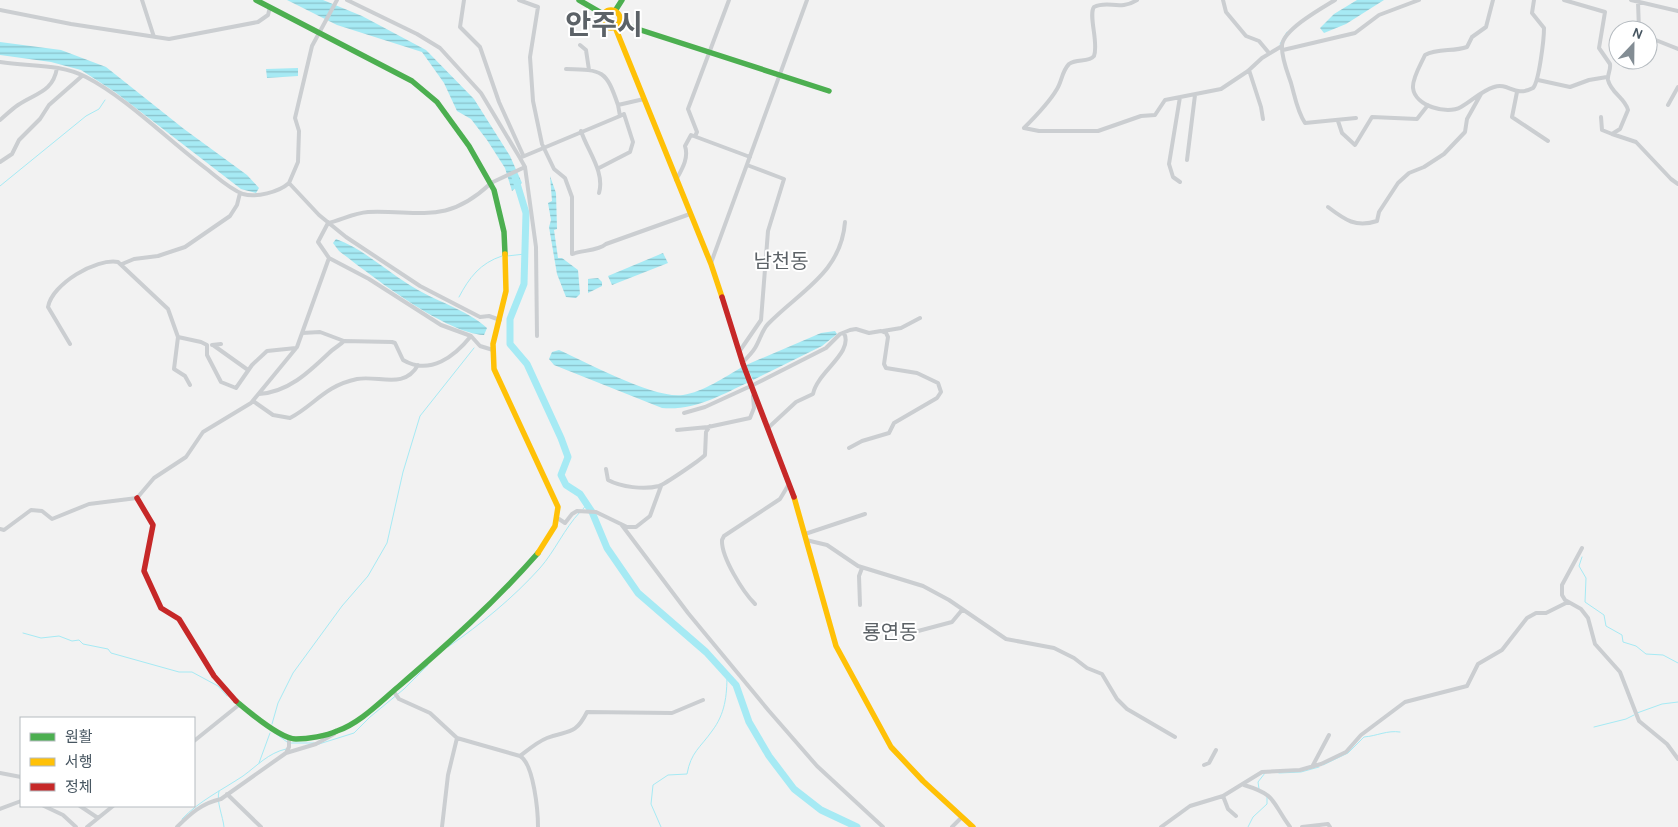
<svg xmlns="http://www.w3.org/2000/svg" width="1678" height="827" viewBox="0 0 1678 827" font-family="Karla,'Noto Sans KR',sans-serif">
	<defs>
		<pattern id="water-rules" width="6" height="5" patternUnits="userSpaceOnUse" patternTransform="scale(1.25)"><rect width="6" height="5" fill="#a6eaf4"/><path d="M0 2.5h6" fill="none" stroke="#89c0c9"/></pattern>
	</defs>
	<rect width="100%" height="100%" fill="#f2f2f2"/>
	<!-- water -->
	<path fill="url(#water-rules)" d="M 287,0 L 323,0 L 362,16 L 426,50 L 474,99 L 510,156 L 522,183 L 512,191 L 505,168 L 487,140 L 471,119 L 457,111 L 444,83 L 422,52 L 337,25 Z
		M 1357,0 L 1384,0 L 1346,24 L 1324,33 L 1320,28 L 1334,14 Z
		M 0,42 L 61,50 L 106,67 L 184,129 L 247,175 L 259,188 L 256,193 L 241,189 L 115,92 L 81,70 L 51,62 L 0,55 Z
		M 298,68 L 298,76 L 267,78 L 266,69 Z
		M 550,176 L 556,193 L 557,229 L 554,230 L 558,258 L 562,258 L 578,270 L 580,294 L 576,298 L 566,297 L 557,274 L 549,227 L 551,220 L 548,203 L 552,201 Z
		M 336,239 C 363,249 384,269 408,284 C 434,301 466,309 487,328 L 484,335 C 445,333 373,277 339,251 L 333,243 Z
		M 663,253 L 668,263 L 612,285 L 608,276 Z
		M 598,278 L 602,282 L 602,286 L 588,293 L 588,279 Z
		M 835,331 L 837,334 L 822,346 L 753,380 L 746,365 L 821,333 Z
		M 559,350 C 588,363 654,399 683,395 C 703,392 725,377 742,367 L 749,382 C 721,395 694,411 662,408 L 554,365 L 549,359 L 552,352 Z"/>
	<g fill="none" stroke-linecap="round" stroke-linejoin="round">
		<!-- stream -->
		<path stroke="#a6eaf4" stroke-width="1" d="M 1280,44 L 1287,32
			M 0,186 L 86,116 L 99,109 L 105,100
			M 507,256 L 525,254
			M 459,297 C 469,278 480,263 502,256
			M 583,509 L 587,504
			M 1582,557 L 1579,566 L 1586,578 L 1585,602 L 1604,615 L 1606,626 L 1622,635 L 1623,642 L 1636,646 L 1646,654 L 1663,655 L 1678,663
			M 23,633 L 41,638 L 59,636 L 72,641 L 79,640 L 83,644 L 108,649 L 111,653 L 179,672 L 192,672 L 218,686 L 227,696
			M 448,647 C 481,624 513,598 540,568 C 555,551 564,529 580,512
			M 1637,713 L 1662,704 L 1678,702
			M 256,719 L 287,742
			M 272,724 L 278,703 L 293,673 L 342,606 L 368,576 L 387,543 L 403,472 L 420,416 L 474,348
			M 1594,727 L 1626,719 L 1634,715
			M 290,743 L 314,743
			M 319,744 L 354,733 L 370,717 L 404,689 L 428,665
			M 259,763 L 270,733
			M 1323,765 L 1348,753 L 1364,737 C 1377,736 1387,730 1400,732
			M 1279,773 L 1301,772 L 1319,767
			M 1259,789 L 1258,782 L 1265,773
			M 219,791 C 216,802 223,816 224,827
			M 182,819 C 199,801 222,790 243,776 C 257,766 268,753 286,749
			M 661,827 L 651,804 L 653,785 L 668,775 L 687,774 C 691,752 700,748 712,731 C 725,714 727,696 727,675
			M 1248,827 L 1253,817 L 1267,804 L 1267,797"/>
		<!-- river -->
		<path stroke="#a6eaf4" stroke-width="7" d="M 515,177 L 526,213 L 524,284 L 510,319 L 510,344 L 527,364 L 561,438 L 568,457 L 561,475 L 566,485 L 580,494 L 592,512 L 607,548 L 638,593 L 706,652 L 736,685 L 749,722 L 769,756 L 794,789 L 821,810 L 857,827"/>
		<!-- street -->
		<path stroke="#cbced1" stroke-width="4" d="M 142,0 L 154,37
			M 337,0 L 312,46 L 295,118 L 299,131 L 298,162 L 289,183 L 319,215 L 346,237 L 420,286 L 480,317 L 489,316 L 500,320
			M 347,0 L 417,34 L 440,48 L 481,93 L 520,158 L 525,167 L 536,247 L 537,336
			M 464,0 L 460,27 L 480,47 L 499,102 L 523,155
			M 519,0 L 538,7 L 530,57 L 533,101 L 542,144 L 554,169 L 565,178 L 572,197 L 572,254 C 583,250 598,251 606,244 L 690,214
			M 1223,0 L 1226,12 L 1246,36 L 1259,41 L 1269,53
			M 1335,0 C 1322,8 1284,29 1282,45 C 1281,57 1287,71 1291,83 C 1295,97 1297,111 1305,123 L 1356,118
			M 1493,0 L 1486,27 L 1472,37 L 1467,47 C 1453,52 1438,48 1425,55 C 1421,64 1412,78 1413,88 C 1415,106 1447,115 1461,107 C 1472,101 1481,91 1494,87 C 1509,82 1514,98 1533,88 C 1539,82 1544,39 1544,28 L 1532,13 L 1534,0
			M 1564,0 L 1605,12 L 1599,48 L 1610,64 C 1611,70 1607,75 1608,80 C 1611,93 1625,98 1628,110 L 1620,129 L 1612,134 L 1602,130 L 1601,117
			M 1631,0 L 1678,11
			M 1638,2 L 1639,30
			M 0,10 L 71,24 L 169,39 L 258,22 L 268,15 L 270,7
			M 1648,37 L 1678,49
			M 580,45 L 586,50 L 589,70
			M 1283,50 L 1355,33 L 1379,15 L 1419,0
			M 0,62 C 29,67 59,63 86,77 C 127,98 170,142 208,170 C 218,178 230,189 243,194 C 256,198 279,192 289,183
			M 566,69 C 603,70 606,70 618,105
			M 1249,70 L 1261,107 L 1263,119
			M 1538,80 L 1570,87 L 1589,80 L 1607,77
			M 1517,92 L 1512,117 L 1548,141
			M 1180,97 L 1169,164 L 1173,177 L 1180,182
			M 1668,105 L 1678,87
			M 0,120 C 6,115 12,109 18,105 C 36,93 53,92 57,68
			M 1338,121 L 1342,133 L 1355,145 L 1372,117 L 1417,119 L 1428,105
			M 1024,128 L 1039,131 L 1098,131 L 1141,116 L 1155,115 L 1165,100 L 1221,89 L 1248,71 L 1262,58 L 1282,46
			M 1024,128 C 1036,116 1049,103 1057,89 C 1062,81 1062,71 1069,64 C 1077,58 1088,63 1094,56 C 1099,43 1088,15 1094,7 C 1108,0 1120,11 1137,0
			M 581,131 C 588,152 605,172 599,193
			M 1612,134 L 1636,142 L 1671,179 L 1678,184
			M 695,136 L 697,132 L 688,109 L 729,0
			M 522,157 L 620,116 L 618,105 L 644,99
			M 1187,160 L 1195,95
			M 0,162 L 12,154 L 19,140 L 40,119 L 49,105 L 82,76
			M 599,168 L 630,152 L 633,142 L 624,114 L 620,116
			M 676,180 C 682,169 689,158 685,146 L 691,135 L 750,157
			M 493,182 L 525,167
			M 1328,207 C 1345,220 1356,228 1377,221 L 1379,212 L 1398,183 L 1409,173 L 1424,167 L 1444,154 L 1465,132 L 1467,119 L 1481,94
			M 329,258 L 369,279 L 441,325 L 471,336 L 480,346 L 493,350
			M 711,263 L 807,0
			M 122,264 L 134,259 L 158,256 L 185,247 L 230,216 L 237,205 L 240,193
			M 883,331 L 901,328 L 920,318
			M 178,337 L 201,342 L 207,345 L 207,355 L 221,382 L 236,388 L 252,365 L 267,351 L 296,348
			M 344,341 L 392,342 L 395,343 L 403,360 C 430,376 455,356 471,336
			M 70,344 L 48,307 C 52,284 96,258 118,262 L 168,309 L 178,337 L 174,369 L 185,376 L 190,385
			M 212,345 L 221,344
			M 213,345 L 248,370
			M 739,352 L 761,320 L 768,231 L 784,179 L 747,165
			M 743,362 C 747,358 752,353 755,348 C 760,340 762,330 768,324 C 800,291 841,273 845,222
			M 259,394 C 288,392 308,373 329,353 C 334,348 339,346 344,341 L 320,332 L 302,333
			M 253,401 L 273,415 L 290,418 C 315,405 324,386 357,379 C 379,375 404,390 418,365
			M 684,413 L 705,407 L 753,385 L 826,348 L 840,334 L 850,330 L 856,329 L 869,333 L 881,331 L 886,333 L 888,337 L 884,364 L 886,368 L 917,373 L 938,383 L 941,392 L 937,398 L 894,423 L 889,433 L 862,441 L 849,448
			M 768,428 L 796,402 L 813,394 C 817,372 854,353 844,333
			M 677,430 L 708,427 L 750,418 L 754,408 L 753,396
			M 606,469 L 608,480 C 621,487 644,490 659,486 C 665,484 699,461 705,455 L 706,432 L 710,426
			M 559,519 L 565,523 L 572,514 L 577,511 L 596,512 L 627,527 L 636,527 L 650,516 L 661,486
			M 621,524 L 688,613 L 769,711 L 817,766 L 883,827
			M 0,529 L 4,530 L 31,510 L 42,511 L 52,519 L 89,504 L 137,498 L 154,478 L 186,457 L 203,432 L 251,403 L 297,347 L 329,258 L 318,242 L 328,223 C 341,220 354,213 368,212 C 420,210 446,225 490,184
			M 805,534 L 865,514
			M 806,540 L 827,545 L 858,566 L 923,586 L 949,600 L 1006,639 L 1054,648 L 1074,658 L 1087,668 L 1102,674 L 1117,699 L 1127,709 L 1175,737
			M 1582,548 L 1562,585 L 1562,595 L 1565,600 L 1581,609 L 1588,618 L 1595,644 L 1620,672 L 1639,721 L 1667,744 L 1678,759
			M 755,604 C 743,592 721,557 722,540 L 724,536 L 780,499 L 789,484
			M 860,605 L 859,576 L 862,568
			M 903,635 L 952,622 L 962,610
			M 394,692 L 399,699 L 430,713 L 457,738 L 448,775 L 442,827
			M 457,738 L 520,756 C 528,750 537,742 547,738 C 568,730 575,736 587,712 L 672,713 L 703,700
			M 194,741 L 240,704
			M 286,753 L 289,747 L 289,739
			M 520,756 C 534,764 538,812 538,827
			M 1204,765 L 1209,763 L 1216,750
			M 1312,767 L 1329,735
			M 0,773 L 21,777
			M 1244,785 C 1277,795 1271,801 1290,827
			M 227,794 L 261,827
			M 1223,796 L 1228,809 L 1236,816
			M 44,806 L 63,815 L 76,827
			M 80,806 L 98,818
			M 0,809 L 21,801
			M 87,827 L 113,806
			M 177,827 C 190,814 202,803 221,799 L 286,753 L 316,744 L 334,734
			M 952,827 L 962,817
			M 1161,827 L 1190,806 L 1223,796 L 1262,772 L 1300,770 L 1321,764 L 1346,752 L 1361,735 L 1405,702 L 1467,686 L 1478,664 L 1502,650 L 1527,618 L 1536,613 L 1546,613 L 1568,602
			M 1302,827 L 1328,824 L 1330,827"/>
		<!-- fast -->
		<path stroke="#4caf50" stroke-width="5.5" d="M 256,0 L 412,81 L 437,102 L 469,146 L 494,190 L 504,232 L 505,254
			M 579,0 L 603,14
			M 615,11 L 622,0
			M 619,23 L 829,91
			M 236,701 C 248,711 280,739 296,739 C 308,739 326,736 337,731 C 360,723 380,702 398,687 C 447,645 495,602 538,553"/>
		<!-- slow -->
		<path stroke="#ffc107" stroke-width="5.5" d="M602 19a9 9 0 1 1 18 0a9 9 0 1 1-18 0Z
			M 615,27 L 711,264 L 722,297
			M 505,254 L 506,291 L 493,344 L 494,369 L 558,507 L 555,526 L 538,553
			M 794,497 L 836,646 L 891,747 L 923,781 L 973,827"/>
		<!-- jam -->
		<path stroke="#c62828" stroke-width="5.5" d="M 722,297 L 743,364 L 794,497
			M 137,498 L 153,525 L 144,571 L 161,608 L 179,619 L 214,676 L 236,701"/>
	</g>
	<g text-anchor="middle" stroke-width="4" stroke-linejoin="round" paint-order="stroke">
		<!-- quarter labels -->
		<g font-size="20" fill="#5c6267" stroke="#fff">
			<text x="781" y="268">남천동</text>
			<text x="890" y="639">룡연동</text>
		</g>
		<!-- town labels -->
		<g font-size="28" font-weight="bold" fill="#5c6267" stroke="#fff">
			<text x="604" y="34">안주시</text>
		</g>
	</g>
	<!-- legend -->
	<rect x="20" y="717" width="175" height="90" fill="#ffffff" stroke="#b5bbc0"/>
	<rect x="30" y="733" width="25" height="8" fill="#4caf50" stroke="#b5bbc0"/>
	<text x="65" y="742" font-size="15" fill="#475661">원활</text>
	<rect x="30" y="758" width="25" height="8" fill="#ffc107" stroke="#b5bbc0"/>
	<text x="65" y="767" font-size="15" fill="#475661">서행</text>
	<rect x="30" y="783" width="25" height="8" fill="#c62828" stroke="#b5bbc0"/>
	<text x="65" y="792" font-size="15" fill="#475661">정체</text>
	<!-- north arrow -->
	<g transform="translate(1633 45) rotate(22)"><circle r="24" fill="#ffffff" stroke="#b5bbc0"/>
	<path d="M0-4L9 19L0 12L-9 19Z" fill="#838d94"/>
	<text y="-8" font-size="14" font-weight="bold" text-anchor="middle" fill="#475661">N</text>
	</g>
</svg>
